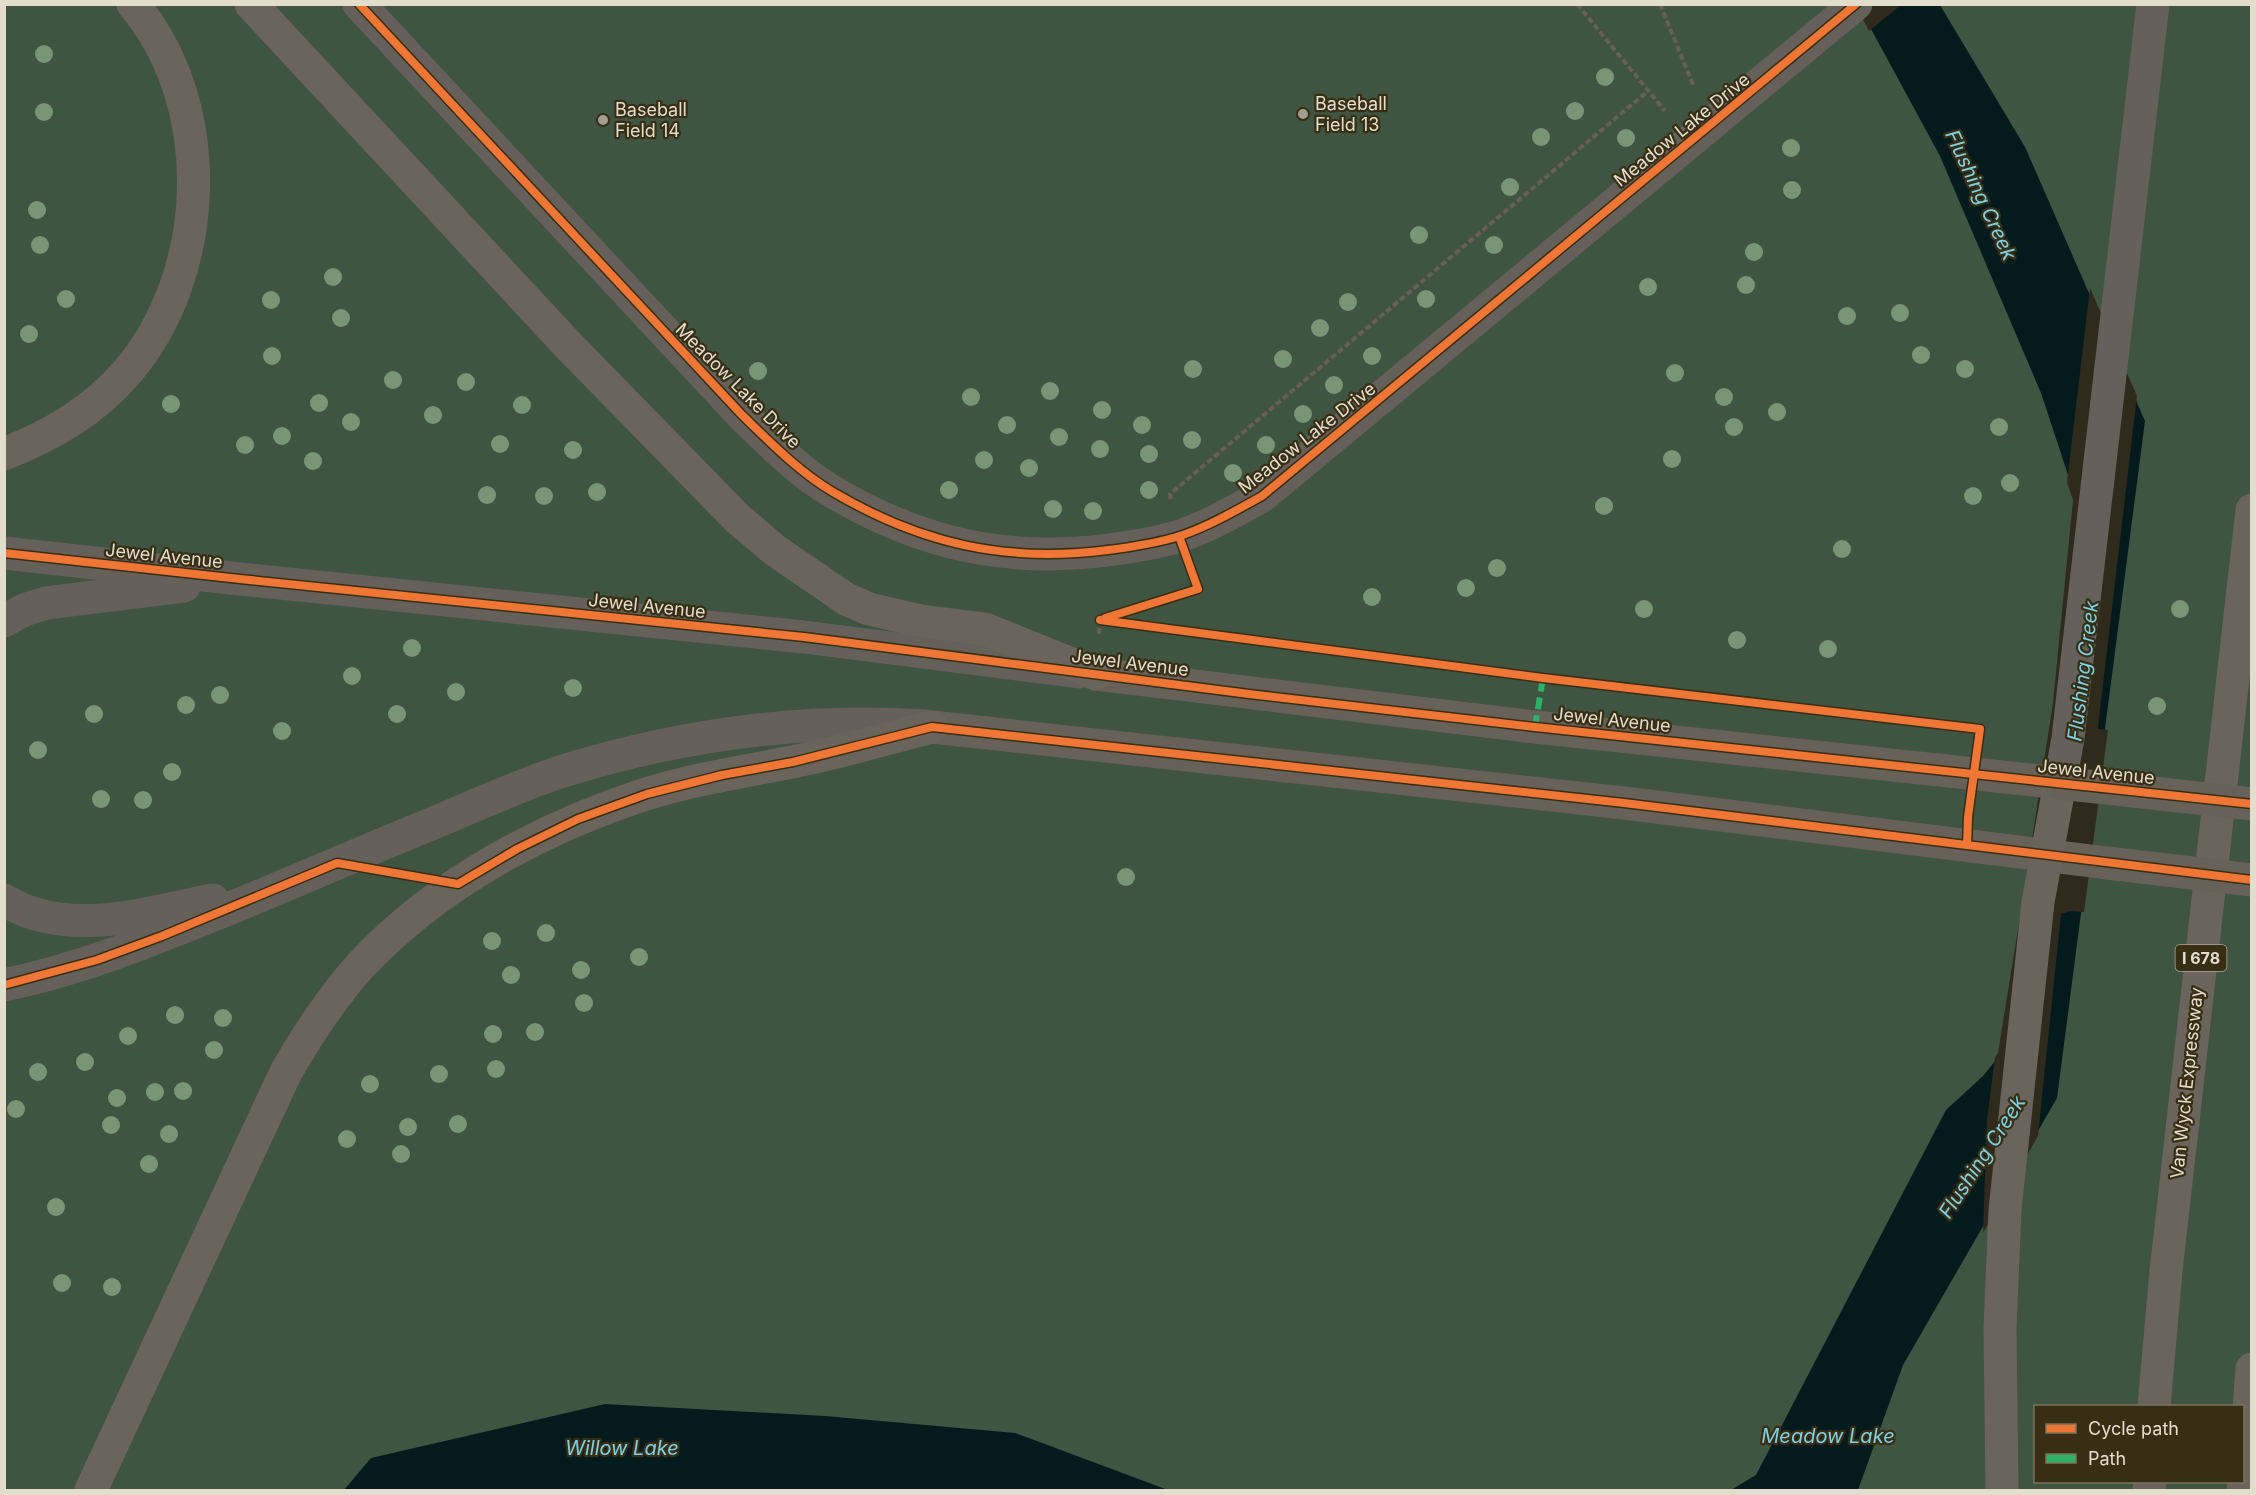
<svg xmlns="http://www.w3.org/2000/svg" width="2256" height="1495" viewBox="0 0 2256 1495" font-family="Inter,sans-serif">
	<rect width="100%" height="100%" fill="#2f2a1b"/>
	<!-- green -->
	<path fill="#3f5441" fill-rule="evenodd" d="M 5,5 L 2251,5 L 2251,1490 L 5,1490 ZM 2036,1406 L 2242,1406 L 2242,1482 L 2036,1482 Z"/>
	<!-- water -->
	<path fill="#041b1e" d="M 1858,5 L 1940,5 L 2025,147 L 2145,421 L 2057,1098 L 1903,1365 L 1858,1490 L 1731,1490 L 1756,1475 L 1946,1110 L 1983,1076 L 2000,1055 L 2052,727 L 2076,499 L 2041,393 L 1940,156 Z
		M 605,1404 L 825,1416 L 1015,1433 L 1168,1490 L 344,1490 L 371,1458 Z"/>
	<!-- pier -->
	<path fill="#2f2a1b" d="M 1855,4 L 1901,5 L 1869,31 Z
		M 2090,288 L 2137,396 L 2098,727 L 2099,729 L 2108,730 L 2084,912 L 2070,911 L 2061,914 L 2038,1136 L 1983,1233 L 1987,1120 L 1995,1057 L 1998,1053 L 2020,917 L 2053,703 L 2073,500 L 2067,482 Z"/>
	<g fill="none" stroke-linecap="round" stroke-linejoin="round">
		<!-- path -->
		<path stroke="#656058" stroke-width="4" stroke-dasharray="6 3" stroke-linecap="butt" d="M 1577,4 L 1665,111
			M 1660,4 L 1694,87
			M 1171,499 L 1170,494 L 1648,91
			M 1100,620 L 1198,589 L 1192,573
			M 1104,620 L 1543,678
			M 1099,634 L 1100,620"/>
		<!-- minor -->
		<path stroke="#65605a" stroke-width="33" d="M 359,4 L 742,415 C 770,442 799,472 833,492 C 921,544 1006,563 1108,550 C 1132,547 1157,543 1180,536 C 1209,526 1235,511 1262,496 L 1856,4"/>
		<!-- tertiary -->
		<path stroke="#65605a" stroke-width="33" d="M 4,553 L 240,579 L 804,637 L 1079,672
			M 4,621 L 24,610 L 46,603 L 184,586
			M 2060,783 L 2068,738 L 2153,4
			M 4,900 C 67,939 146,913 213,900
			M 4,985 C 78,970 147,942 216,914 C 290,884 362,852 436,822 C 476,805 516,787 557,773 C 677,735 801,718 926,726"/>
		<!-- secondary -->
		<path stroke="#676159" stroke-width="33" d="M 1096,674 L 1535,727 L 2060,783
			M 932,727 L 1624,803 L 2107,863"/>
		<!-- motorway -->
		<path stroke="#6b645c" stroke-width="33" d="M 251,4 L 568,345 L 738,519 L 776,551 L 846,599 L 869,609 L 921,621 L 985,629 L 1096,674
			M 4,454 C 52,435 94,411 128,371 C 211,273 218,105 133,4
			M 2154,1406 L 2166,1271 L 2252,510
			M 91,1490 L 286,1072 C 308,1034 332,997 361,965 C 437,884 541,828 646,794 C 693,779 743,772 792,762 C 839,753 885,739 932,727
			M 2002,1490 L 2000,1329 L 2005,1210 L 2038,902 L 2060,783
			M 2149,1490 L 2150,1482
			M 2243,1490 L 2252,1369"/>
		<!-- secondary-bridge -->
		<path stroke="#676159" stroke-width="33" d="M 2060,783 L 2252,804
			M 2107,863 L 2252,880"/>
		<!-- quiet -->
		<path stroke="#2db169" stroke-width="6" stroke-dasharray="12 6" stroke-linecap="butt" d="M 1535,727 L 1543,678"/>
		<defs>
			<path id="cycleway" d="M 359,4 L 742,415 C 770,442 799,472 833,492 C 921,544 1006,563 1108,550 C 1132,547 1157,543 1180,536 C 1209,526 1235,511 1262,496 L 1856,4
				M 4,553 L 240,579 L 804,637 L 1249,694 L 1535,727 L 2252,804
				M 1105,618 L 1198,589 L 1179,536
				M 1100,620 L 1543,678 L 1980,729 L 1968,817 L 1967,845
				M 4,985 L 97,960 L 162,936 L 337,863 L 458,884 L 517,849 L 578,819 L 647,794 L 722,775 L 793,762 L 932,727 L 1624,803 L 2252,880"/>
		</defs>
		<!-- cycleway casing -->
		<use href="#cycleway" stroke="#372e13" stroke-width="11"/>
		<!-- cycleway -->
		<use href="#cycleway" stroke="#f07635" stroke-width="8"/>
	</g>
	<!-- trees -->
	<g fill="#789576">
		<circle cx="44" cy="54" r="9"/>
		<circle cx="1605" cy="77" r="9"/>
		<circle cx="1575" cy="111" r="9"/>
		<circle cx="44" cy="112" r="9"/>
		<circle cx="1541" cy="137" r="9"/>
		<circle cx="1626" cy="138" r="9"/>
		<circle cx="1791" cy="148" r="9"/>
		<circle cx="1510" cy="187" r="9"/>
		<circle cx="1792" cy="190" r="9"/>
		<circle cx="37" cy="210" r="9"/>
		<circle cx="1419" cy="235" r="9"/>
		<circle cx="40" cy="245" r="9"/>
		<circle cx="1494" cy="245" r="9"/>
		<circle cx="1754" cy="252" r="9"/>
		<circle cx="333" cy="277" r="9"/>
		<circle cx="1746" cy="285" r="9"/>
		<circle cx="1648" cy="287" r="9"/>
		<circle cx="66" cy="299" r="9"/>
		<circle cx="1426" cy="299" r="9"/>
		<circle cx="271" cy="300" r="9"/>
		<circle cx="1348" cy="302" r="9"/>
		<circle cx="1900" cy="313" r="9"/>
		<circle cx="1847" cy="316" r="9"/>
		<circle cx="341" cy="318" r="9"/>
		<circle cx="1320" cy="328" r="9"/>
		<circle cx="29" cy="334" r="9"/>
		<circle cx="1921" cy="355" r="9"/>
		<circle cx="272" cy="356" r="9"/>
		<circle cx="1372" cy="356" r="9"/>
		<circle cx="1283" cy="359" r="9"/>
		<circle cx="1193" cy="369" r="9"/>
		<circle cx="1965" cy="369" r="9"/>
		<circle cx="758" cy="371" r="9"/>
		<circle cx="1675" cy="373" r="9"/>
		<circle cx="393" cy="380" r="9"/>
		<circle cx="466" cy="382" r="9"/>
		<circle cx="1334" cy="385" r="9"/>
		<circle cx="1050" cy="391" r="9"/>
		<circle cx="971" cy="397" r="9"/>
		<circle cx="1724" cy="397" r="9"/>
		<circle cx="319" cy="403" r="9"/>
		<circle cx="171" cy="404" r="9"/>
		<circle cx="522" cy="405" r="9"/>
		<circle cx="1102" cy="410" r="9"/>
		<circle cx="1777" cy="412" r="9"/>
		<circle cx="1303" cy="414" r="9"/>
		<circle cx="433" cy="415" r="9"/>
		<circle cx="351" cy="422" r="9"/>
		<circle cx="1007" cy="425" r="9"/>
		<circle cx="1142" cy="425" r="9"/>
		<circle cx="1734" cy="427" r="9"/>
		<circle cx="1999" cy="427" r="9"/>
		<circle cx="282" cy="436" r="9"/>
		<circle cx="1059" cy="437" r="9"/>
		<circle cx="1192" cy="440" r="9"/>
		<circle cx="500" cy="444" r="9"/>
		<circle cx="245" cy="445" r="9"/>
		<circle cx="1266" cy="445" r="9"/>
		<circle cx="1100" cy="449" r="9"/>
		<circle cx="573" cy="450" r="9"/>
		<circle cx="1149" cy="454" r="9"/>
		<circle cx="1672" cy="459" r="9"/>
		<circle cx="984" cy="460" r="9"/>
		<circle cx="313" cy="461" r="9"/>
		<circle cx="1029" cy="468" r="9"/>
		<circle cx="1233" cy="473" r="9"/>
		<circle cx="2010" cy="483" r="9"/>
		<circle cx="949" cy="490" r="9"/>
		<circle cx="1149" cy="490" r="9"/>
		<circle cx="597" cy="492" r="9"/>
		<circle cx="487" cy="495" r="9"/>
		<circle cx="544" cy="496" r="9"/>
		<circle cx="1973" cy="496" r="9"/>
		<circle cx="1604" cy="506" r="9"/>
		<circle cx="1053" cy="509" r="9"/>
		<circle cx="1093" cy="511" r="9"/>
		<circle cx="1842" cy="549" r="9"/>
		<circle cx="1497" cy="568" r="9"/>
		<circle cx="1466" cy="588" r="9"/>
		<circle cx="1372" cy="597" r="9"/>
		<circle cx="1644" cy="609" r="9"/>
		<circle cx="2180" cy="609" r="9"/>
		<circle cx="1737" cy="640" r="9"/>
		<circle cx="412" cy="648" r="9"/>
		<circle cx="1828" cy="649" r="9"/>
		<circle cx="352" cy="676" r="9"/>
		<circle cx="573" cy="688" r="9"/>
		<circle cx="456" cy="692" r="9"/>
		<circle cx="220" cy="695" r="9"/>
		<circle cx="186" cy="705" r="9"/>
		<circle cx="2157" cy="706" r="9"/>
		<circle cx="94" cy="714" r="9"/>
		<circle cx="397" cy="714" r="9"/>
		<circle cx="282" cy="731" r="9"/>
		<circle cx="38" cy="750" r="9"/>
		<circle cx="172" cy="772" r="9"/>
		<circle cx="101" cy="799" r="9"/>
		<circle cx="143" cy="800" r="9"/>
		<circle cx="1126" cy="877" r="9"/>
		<circle cx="546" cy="933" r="9"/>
		<circle cx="492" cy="941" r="9"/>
		<circle cx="639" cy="957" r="9"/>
		<circle cx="581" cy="970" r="9"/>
		<circle cx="511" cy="975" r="9"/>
		<circle cx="584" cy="1003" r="9"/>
		<circle cx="175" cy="1015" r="9"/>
		<circle cx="223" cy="1018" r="9"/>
		<circle cx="535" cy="1032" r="9"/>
		<circle cx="493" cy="1034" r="9"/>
		<circle cx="128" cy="1036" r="9"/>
		<circle cx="214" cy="1050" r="9"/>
		<circle cx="85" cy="1062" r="9"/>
		<circle cx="496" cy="1069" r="9"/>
		<circle cx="38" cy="1072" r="9"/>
		<circle cx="439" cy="1074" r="9"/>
		<circle cx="370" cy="1084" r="9"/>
		<circle cx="183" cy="1091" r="9"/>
		<circle cx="155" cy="1092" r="9"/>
		<circle cx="117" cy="1098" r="9"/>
		<circle cx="16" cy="1109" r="9"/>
		<circle cx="458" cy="1124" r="9"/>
		<circle cx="111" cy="1125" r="9"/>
		<circle cx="408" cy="1127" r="9"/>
		<circle cx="169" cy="1134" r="9"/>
		<circle cx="347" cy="1139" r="9"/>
		<circle cx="401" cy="1154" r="9"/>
		<circle cx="149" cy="1164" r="9"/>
		<circle cx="56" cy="1207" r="9"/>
		<circle cx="62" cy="1283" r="9"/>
		<circle cx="112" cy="1287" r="9"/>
	</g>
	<!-- markers -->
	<g fill="#a39e8f" stroke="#372e13" stroke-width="2">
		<circle cx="1303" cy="114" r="6"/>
		<circle cx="603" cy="120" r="6"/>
	</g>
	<g text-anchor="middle" stroke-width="4.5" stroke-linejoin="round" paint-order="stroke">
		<!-- shield labels -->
		<rect fill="#372e13" stroke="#afa895" stroke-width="1.5" x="2175.5" y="945" width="51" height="26" rx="4.5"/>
		<g font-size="16" font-weight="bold" fill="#e2ddcd">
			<text x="2201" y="964">I 678</text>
		</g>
		<!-- poi labels -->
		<g font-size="18" fill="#e2ddcd" stroke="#372e13" text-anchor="start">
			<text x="1315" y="110">Baseball<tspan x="1315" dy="21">Field 13</tspan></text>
			<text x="615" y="116">Baseball<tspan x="615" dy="21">Field 14</tspan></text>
		</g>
		<!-- street labels -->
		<g font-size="18" fill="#e2ddcd" stroke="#372e13">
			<text transform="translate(1682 130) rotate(-39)" y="6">Meadow Lake Drive</text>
			<text transform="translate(738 386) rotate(45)" y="6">Meadow Lake Drive</text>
			<text transform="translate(1307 438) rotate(-38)" y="6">Meadow Lake Drive</text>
			<text transform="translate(164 556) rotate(6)" y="6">Jewel Avenue</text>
			<text transform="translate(647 606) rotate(6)" y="6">Jewel Avenue</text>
			<text transform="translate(1130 663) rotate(7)" y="6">Jewel Avenue</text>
			<text transform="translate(1612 720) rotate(6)" y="6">Jewel Avenue</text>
			<text transform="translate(2096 772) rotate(6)" y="6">Jewel Avenue</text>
			<text transform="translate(2187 1083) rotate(-84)" y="6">Van Wyck Expressway</text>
		</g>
		<!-- water labels -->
		<g font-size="20" font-style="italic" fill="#7dd1e4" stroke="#372e13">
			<text transform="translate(1981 195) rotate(65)" y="7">Flushing Creek</text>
			<text transform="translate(2083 671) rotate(-83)" y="7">Flushing Creek</text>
			<text transform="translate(1982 1157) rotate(-57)" y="7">Flushing Creek</text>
			<text x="1828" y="1443">Meadow Lake</text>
			<text x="622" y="1455">Willow Lake</text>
		</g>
	</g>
	<!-- border -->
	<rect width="2256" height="1495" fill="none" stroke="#e2ddcd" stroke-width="12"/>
	<!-- legend -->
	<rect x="2034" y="1405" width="210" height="78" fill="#372e13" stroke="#7b745d" stroke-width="1.5"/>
	<rect x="2046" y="1424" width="30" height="9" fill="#f07635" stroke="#7b745d" stroke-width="1.5"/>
	<text x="2088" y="1435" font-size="18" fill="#e2ddcd">Cycle path</text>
	<rect x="2046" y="1454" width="30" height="9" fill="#2db169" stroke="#7b745d" stroke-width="1.5"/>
	<text x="2088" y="1465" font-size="18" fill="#e2ddcd">Path</text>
</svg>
